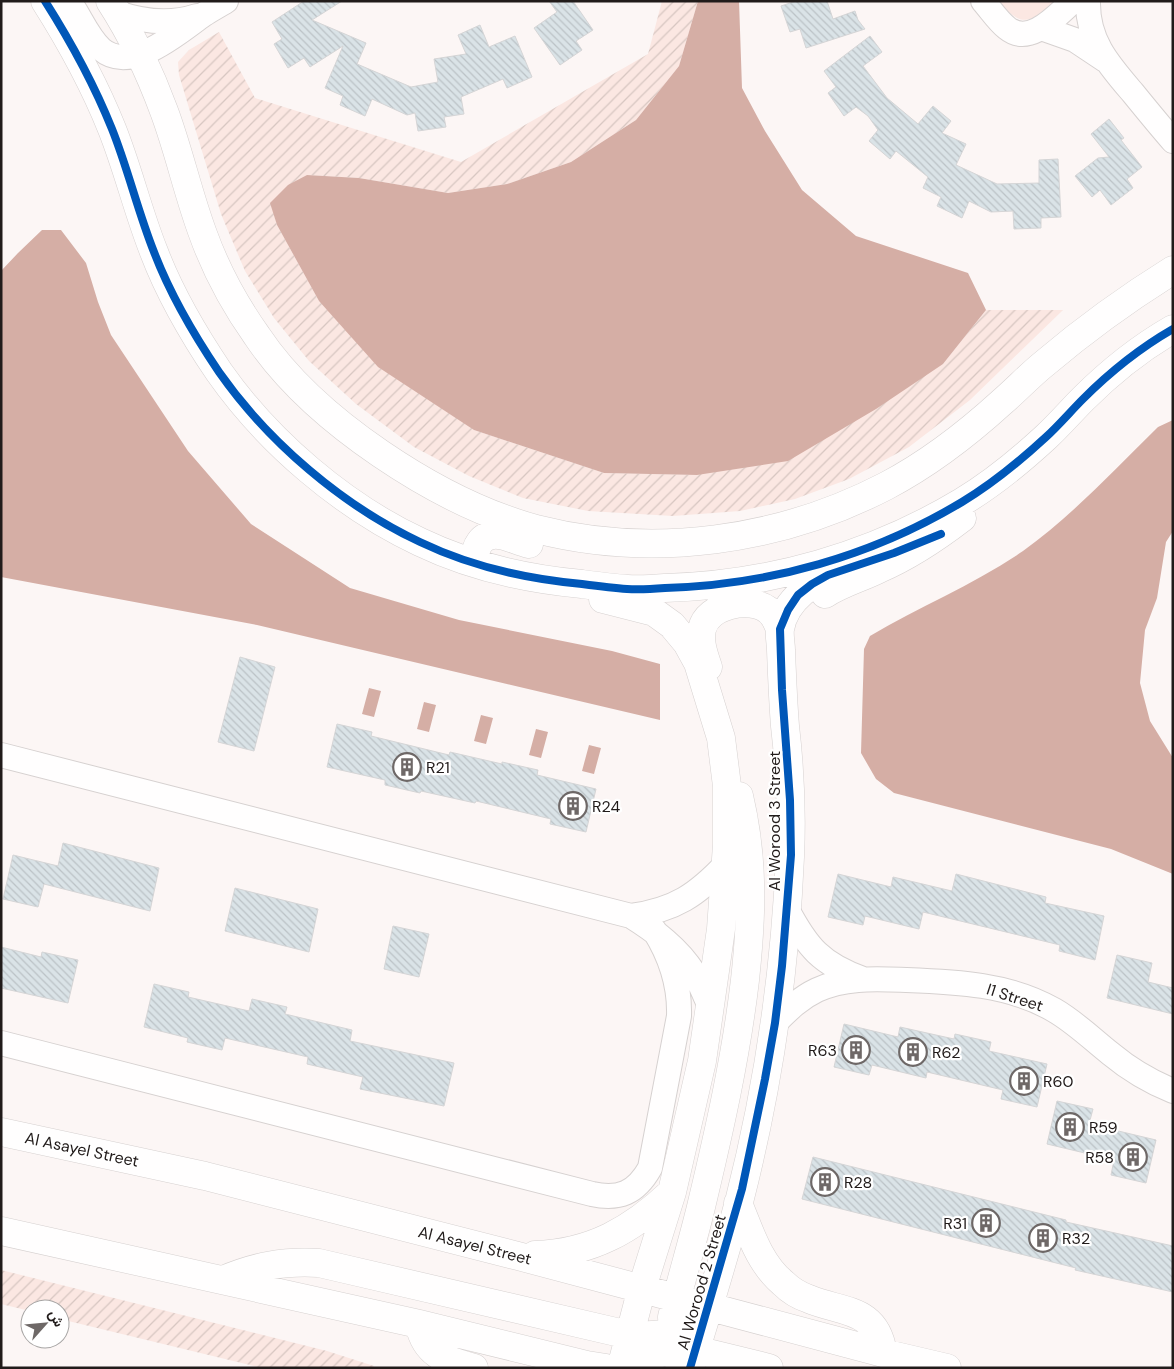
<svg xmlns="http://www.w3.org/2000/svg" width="1174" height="1369" viewBox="0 0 1174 1369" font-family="'DM Sans',Vazirmatn,sans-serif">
	<defs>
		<pattern id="garden-furrows" width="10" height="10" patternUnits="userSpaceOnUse" patternTransform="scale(1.25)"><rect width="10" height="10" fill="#fbe7e2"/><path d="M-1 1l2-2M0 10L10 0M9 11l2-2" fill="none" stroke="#d7c6c1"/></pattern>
		<pattern id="building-back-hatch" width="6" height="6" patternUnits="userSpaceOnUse" patternTransform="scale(1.25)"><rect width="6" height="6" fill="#dae3e7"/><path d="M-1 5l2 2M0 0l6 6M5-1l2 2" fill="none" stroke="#bbc2c6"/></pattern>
	</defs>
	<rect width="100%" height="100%" fill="#fcf6f5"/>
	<!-- park -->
	<path fill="#fbe7e2" d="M 999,1 L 1055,1 C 1030,22 1023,30 999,1 Z"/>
	<!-- garden -->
	<path fill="url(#garden-furrows)" d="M 662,1 L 698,1 L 679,66 L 636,120 L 571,162 L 507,184 L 448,193 L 359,178 L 307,175 L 271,203 L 277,225 L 319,301 L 474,430 L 604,473 L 697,475 L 943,364 L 986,310 L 1063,310 L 970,400 L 909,447 L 849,479 L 795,499 L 740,511 L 673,516 L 588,511 L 523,498 L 469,476 L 414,447 L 356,404 L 309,361 L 274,318 L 245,271 L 221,214 L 179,75 L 178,62 L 189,50 L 219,32 L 255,98 L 461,162 L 648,54 Z
		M 1,1270 L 327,1351 L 374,1366 L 373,1368 L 262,1368 L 60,1319 L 60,1309 L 30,1309 L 30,1311 L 1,1304 Z"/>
	<!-- water -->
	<path fill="#d5aea5" d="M 698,1 L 739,1 L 742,88 L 765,131 L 802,190 L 856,236 L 968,273 L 986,310 L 943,364 L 876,409 L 788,461 L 697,475 L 604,473 L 474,430 L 378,367 L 319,301 L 277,225 L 270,203 L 288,185 L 307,175 L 359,178 L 448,193 L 507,184 L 571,162 L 636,120 L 679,66 Z
		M 42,230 L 61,230 L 86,263 L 98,302 L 111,335 L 188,451 L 251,524 L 350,588 L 459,620 L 612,651 L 660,664 L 660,720 L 257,625 L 1,577 L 1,271 L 18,253 Z
		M 1173,420 L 1173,531 L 1166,542 L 1157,598 L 1145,630 L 1140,683 L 1150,721 L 1173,758 L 1173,874 L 1111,849 L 894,793 L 876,779 L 861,753 L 864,649 L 870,636 C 920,606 975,584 1023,551 C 1073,515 1114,470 1158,427 Z
		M 369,688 L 381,691 L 374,717 L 362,714 Z
		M 424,702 L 436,705 L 429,732 L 417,729 Z
		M 481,715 L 493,718 L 486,744 L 474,741 Z
		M 536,729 L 548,732 L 541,758 L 529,755 Z
		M 589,745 L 601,748 L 594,774 L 582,771 Z"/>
	<!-- building -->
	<path fill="url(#building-back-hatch)" stroke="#d5d5d6" d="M 304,1 L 342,1 L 312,20 L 366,43 L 357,64 L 411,87 L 438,82 L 434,59 L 466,54 L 458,35 L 480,25 L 489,47 L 515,36 L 532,77 L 507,88 L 503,79 L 461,97 L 464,114 L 444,117 L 446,127 L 418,131 L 415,113 L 407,115 L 372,99 L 365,116 L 340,105 L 343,96 L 325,88 L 343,46 L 310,67 L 304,58 L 288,68 L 274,44 L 282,39 L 272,22 Z
		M 549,1 L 573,1 L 593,30 L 576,41 L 582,50 L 560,65 L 534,28 L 557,12 Z
		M 796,1 L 827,1 L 833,19 L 855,11 L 858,20 L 865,29 L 806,48 L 800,29 L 790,32 L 781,6 Z
		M 870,36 L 882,52 L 863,66 L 887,98 L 918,124 L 933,106 L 951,121 L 942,133 L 966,144 L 956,165 L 997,184 L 1039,183 L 1039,160 L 1058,159 L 1061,217 L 1041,218 L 1041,228 L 1014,229 L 1013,211 L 991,212 L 969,201 L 962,218 L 937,206 L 941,197 L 923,188 L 928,177 L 896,151 L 890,159 L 869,141 L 878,130 L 868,116 L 856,107 L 844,116 L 828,93 L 836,87 L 824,71 Z
		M 1109,119 L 1124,138 L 1121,140 L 1142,167 L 1127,179 L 1133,188 L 1111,205 L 1100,190 L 1092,197 L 1075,176 L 1098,158 L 1109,157 L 1091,134 Z
		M 240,657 L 275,667 L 254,751 L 218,742 Z
		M 337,724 L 372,732 L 371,736 L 449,755 L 450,752 L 502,764 L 502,762 L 538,770 L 537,775 L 596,789 L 586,832 L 550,824 L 551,819 L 476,801 L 475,803 L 421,791 L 420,793 L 385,785 L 385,780 L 327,767 Z
		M 63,843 L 159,868 L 150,911 L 44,884 L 38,907 L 3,899 L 13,855 L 58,866 Z
		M 838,874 L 891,887 L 893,877 L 952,891 L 956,874 L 1046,897 L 1045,903 L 1104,916 L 1095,960 L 1059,951 L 1060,945 L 923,912 L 919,929 L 865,916 L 863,925 L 828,917 Z
		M 235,888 L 318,909 L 309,952 L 225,931 Z
		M 393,926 L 429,934 L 419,977 L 384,969 Z
		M 1,947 L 41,957 L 42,952 L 78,960 L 68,1003 L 1,988 Z
		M 1117,955 L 1152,963 L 1148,982 L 1173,988 L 1173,1014 L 1107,998 Z
		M 154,984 L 189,992 L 188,997 L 249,1011 L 252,999 L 287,1007 L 285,1014 L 352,1030 L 350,1041 L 454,1063 L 444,1106 L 360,1089 L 363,1077 L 307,1064 L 308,1057 L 225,1038 L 222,1050 L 187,1042 L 188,1038 L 144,1027 Z
		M 844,1024 L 898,1037 L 900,1027 L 954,1039 L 955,1034 L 991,1042 L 989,1051 L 1047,1064 L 1037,1107 L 1001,1099 L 1003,1090 L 927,1072 L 926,1078 L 872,1065 L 869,1075 L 834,1067 Z
		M 1057,1101 L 1093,1109 L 1089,1124 L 1156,1140 L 1146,1183 L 1111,1175 L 1114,1160 L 1047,1144 Z
		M 813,1157 L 1066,1220 L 1066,1222 L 1173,1246 L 1173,1292 L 1075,1270 L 1076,1268 L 802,1199 Z"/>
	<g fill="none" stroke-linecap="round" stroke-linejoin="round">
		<defs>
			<path id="street" d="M 69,1 C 80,16 87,36 101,49 C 131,75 179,32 203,15 C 210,10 218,6 226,1
				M 983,1 C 991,10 998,21 1007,28 C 1030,47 1057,15 1073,1
				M 1088,1 C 1087,41 1109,65 1133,93 C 1146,109 1159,125 1173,141
				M 118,13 C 144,22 170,25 197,16
				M 1041,28 L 1075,40 L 1105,60
				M 1,755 L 631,916 C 655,931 678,948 694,973 C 700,982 704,994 709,1004
				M 787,909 C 807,947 821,964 863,979
				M 631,916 C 675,910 697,895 727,863
				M 775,1023 C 788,1010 800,998 817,990 C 845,977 876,979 906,980 C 957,982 1009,984 1054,1010 C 1075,1022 1092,1039 1111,1054 C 1129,1069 1151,1082 1173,1091
				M 1,1043 L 592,1194 C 619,1200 636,1193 650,1168 L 679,1016 C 680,984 671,957 654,930"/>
			<path id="secondary" d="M 45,1 C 71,42 94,84 112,129 C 128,169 138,212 154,252 C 170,294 194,335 219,372 C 268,442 343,506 420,542 C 470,566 527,579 582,584 C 597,586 612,588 627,589 C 640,590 653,589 665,588 C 770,585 872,556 962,502 C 992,484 1020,461 1046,437 C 1059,425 1071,411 1083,399 C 1110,372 1140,348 1173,329
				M 110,1 C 132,35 150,73 164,111 C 179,151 188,194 203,234 C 216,270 235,305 257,336 C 289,384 334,422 381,454 C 428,486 481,514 536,529 C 653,559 780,541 886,486 C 926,465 968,433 1002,402 C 1017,389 1030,375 1045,363 C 1085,329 1128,298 1173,270
				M 475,563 C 474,547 481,533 499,535 C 509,536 519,542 529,544
				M 825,594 C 842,583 861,578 879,569 C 909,556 936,538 962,518
				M 603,599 L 654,612 L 672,625 L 687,643 L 698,663 L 721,738 L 727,786 L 727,845 L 721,929 L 702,1061 L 672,1192 L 642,1288 L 621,1368
				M 708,667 C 704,655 699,642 702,629 C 707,605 750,596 768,610 C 775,615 777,622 780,629
				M 1,1132 L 205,1176 L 518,1256 L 883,1353 L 947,1368
				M 738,1203 C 750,1232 759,1263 783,1283 C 790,1290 800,1296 809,1299 C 843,1313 876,1307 883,1353
				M 1,1231 L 419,1324 L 587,1365 L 606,1368
				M 535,1255 C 591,1253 632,1230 672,1192
				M 223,1280 C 256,1266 283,1261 319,1263 L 629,1335 C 654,1336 666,1336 688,1324
				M 419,1324 C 426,1356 446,1360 474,1368
				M 624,1368 L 656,1354 L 677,1350 L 696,1350 L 769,1368
				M 680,1368 L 673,1332 L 672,1317 C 681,1280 692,1244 701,1207 C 719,1132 736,1057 745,980 C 752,915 754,860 739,796
				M 690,1368 C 707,1313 724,1258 739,1202 C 768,1089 785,973 790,857 C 792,813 790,769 785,726 C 783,701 782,676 781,650 C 781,644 779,636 780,629 C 785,599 814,580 841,571"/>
		</defs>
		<!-- street casing -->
		<use href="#street" stroke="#d6d1d0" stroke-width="26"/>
		<!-- secondary casing -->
		<use href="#secondary" stroke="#d6d1d0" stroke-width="29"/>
		<!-- street -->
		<use href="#street" stroke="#fffefe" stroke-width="24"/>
		<!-- secondary -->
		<use href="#secondary" stroke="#fffefe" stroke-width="28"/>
		<defs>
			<path id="cycleway" d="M 45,1 C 71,42 94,84 112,129 C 128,169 138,212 154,252 C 170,294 194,335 219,372 C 268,442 343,506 420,542 C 470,566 527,579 582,584 C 597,586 612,588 627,589 C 640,590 653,589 665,588 C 770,585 872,556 962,502 C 992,484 1020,461 1046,437 C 1059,425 1071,411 1083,399 C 1110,372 1140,348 1173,329
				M 690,1368 L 742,1189 L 765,1079 L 775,1023 L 782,966 L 791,855 L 790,800 L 782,690 L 780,629 L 788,610 L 798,595 L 812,584 L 828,575 L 894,553 L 941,534"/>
		</defs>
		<!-- cycleway casing -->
		<use href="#cycleway" stroke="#fff" stroke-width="11"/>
		<!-- cycleway -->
		<use href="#cycleway" stroke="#0057b8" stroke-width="8"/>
	</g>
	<!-- icons -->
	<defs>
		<symbol id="building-ring" viewBox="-11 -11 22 22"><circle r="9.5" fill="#fff" stroke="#6e6867" stroke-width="1.5"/><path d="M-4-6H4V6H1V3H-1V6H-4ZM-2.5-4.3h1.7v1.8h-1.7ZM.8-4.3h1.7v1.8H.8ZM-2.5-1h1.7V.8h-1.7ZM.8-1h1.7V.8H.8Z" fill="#6e6867"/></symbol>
	</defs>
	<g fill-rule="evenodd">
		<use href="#building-ring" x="391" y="751" width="32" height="32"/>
		<use href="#building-ring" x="557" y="790" width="32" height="32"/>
		<use href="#building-ring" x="840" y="1034" width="32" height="32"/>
		<use href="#building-ring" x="897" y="1036" width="32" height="32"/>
		<use href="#building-ring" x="1008" y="1065" width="32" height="32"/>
		<use href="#building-ring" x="1054" y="1111" width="32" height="32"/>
		<use href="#building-ring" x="1117" y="1141" width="32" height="32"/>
		<use href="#building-ring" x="809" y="1166" width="32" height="32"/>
		<use href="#building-ring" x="970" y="1207" width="32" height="32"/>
		<use href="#building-ring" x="1027" y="1222" width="32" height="32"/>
	</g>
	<g text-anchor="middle" stroke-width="4.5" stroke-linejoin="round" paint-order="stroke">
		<!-- poi labels -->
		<g font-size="16" fill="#211b1a" stroke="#fff" text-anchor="start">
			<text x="426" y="773">R21</text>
			<text x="592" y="812">R24</text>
			<text x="837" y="1056" text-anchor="end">R63</text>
			<text x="932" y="1058">R62</text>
			<text x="1043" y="1087">R60</text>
			<text x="1089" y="1133">R59</text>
			<text x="1114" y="1163" text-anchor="end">R58</text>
			<text x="844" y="1188">R28</text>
			<text x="967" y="1229" text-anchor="end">R31</text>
			<text x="1062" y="1244">R32</text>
		</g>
		<!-- street labels -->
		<g font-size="16" fill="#211b1a" stroke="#fff">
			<text transform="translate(774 821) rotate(-90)" y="6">Al Worood 3 Street</text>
			<text transform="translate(1015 997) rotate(18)" y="6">I1 Street</text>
			<text transform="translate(82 1149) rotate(12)" y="6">Al Asayel Street</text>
			<text transform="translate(475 1245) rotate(14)" y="6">Al Asayel Street</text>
			<text transform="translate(701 1282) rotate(-74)" y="6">Al Worood 2 Street</text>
		</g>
	</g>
	<!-- border -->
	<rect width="1174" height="1369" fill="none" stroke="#211b1a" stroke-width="5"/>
	<!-- north arrow -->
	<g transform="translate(45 1324) rotate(63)"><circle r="24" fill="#ffffff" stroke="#a6a4a3"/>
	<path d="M0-4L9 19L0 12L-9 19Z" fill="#6e6867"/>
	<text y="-8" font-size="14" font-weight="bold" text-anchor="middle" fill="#211b1a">ش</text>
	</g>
</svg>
